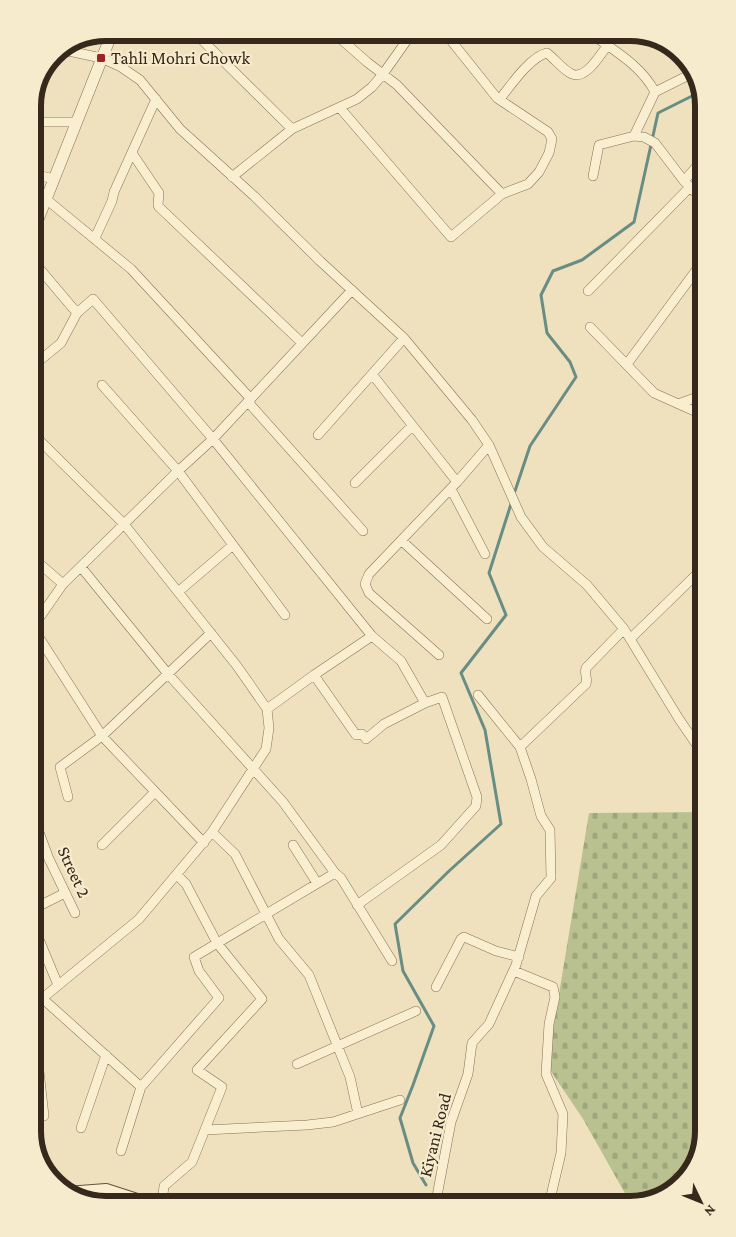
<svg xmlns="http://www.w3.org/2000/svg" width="736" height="1237" viewBox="0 0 736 1237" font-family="'Crimson Pro',serif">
	<defs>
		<pattern id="cemetery-stones" width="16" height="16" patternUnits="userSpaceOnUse" patternTransform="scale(1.25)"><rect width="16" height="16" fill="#bac191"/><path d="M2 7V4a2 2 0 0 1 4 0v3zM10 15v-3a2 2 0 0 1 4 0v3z" fill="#a0a67c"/></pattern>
	</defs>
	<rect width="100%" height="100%" fill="#efe1bd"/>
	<!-- cemetery -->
	<path fill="url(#cemetery-stones)" d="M 703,812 L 703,1131 L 691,1171 L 662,1197 L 631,1204 L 583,1119 L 550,1070 L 550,1048 L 589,813 Z"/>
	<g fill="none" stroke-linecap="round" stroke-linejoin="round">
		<!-- stream -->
		<path stroke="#688d85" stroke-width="3" d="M 515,491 L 530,446 L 576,377 L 570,362 L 547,333 L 541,295 L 553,271 L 582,260 L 634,222 L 658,113 L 700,92
			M 426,1185 L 413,1163 L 400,1118 L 413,1085 L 434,1026 L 403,971 L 395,924 L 449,871 L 501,824 L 485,730 L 461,673 L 506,615 L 489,573 L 511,504"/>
		<defs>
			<path id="minor" d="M 195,33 L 292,129
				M 334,33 L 367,62 L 397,85 L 502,194
				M 590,33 C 613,50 641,65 655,92 L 634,136
				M 64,50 L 101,58 L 121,67 L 140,80 L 180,129 L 254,196 L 320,261 L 404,338 L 472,420 L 489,445 L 521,517 L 543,547 L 587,585 L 624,629 L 679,719 L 703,754
				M 655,92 L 695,72
				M 500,99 C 510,86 531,56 547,53 C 555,59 563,70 572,74 C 586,80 600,55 607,46
				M 340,108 L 451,237 L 502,194 L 528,184 L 539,172 L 549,153 L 552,139 L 548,132 L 497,98 L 445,33
				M 33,122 L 76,122
				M 132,153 L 159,193 L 158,205 L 159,207 L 302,343
				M 33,174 L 54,179
				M 593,176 L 599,145 L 634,136 L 644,137 L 655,143 L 684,181 L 703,200
				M 232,177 L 292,129 L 357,99 L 372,87 L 383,74 L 412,33
				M 684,181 L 703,159
				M 46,199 L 131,269 L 251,399
				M 95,238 L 112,201 L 114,192 L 156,99
				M 33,261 L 77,313 L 93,299 L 213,439 L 372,636 L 401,661 L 425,703
				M 588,291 L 690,187
				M 590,327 L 654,393 L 703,415
				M 627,364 L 703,261
				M 33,366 L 61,343 L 77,313
				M 372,374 L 457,482
				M 102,385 L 178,471 L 285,615
				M 248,402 L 363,531
				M 678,404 L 703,395
				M 318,435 L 404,338
				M 355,483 L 412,426
				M 451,489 L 485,554
				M 402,541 L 487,619
				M 33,558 L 63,584
				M 81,567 L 168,674 L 283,802 L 335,873
				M 178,592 L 233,545
				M 33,627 L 63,584 L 178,471 L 213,439 L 352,290
				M 33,628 L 102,736 L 204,843
				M 630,639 L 703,568
				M 439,655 L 369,593 L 365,584 L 369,574 L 457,482 L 489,445
				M 314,675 L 356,735 L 362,734 L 366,739 L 384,724 L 425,703 L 442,697 L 477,797 L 476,806 L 441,845 L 357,905
				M 267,709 L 314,675 L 372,636
				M 520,747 L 586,684 C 588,678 584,674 586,668 L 624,629
				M 68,797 L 60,767 L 102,736 L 211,633
				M 33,816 L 49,859 L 75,913
				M 212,832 L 235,854 L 279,939 L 309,975 L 350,1077 L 358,1114
				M 102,845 L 155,792
				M 293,845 L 317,883
				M 33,909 L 65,893
				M 33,925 L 58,985
				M 514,971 L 553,987 L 555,997 L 549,1024 L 546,1074 L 563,1114 L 561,1153 L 549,1204
				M 436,987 L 461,939 L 464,937 L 496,951 L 519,957
				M 42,998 L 141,1087
				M 33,1006 L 139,919 L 212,832 L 266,749 L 269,728 L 267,709 L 237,666 L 124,524 L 33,434
				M 33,1045 L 39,1071 L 44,1116
				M 297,1064 L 416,1011
				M 81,1128 L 106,1055
				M 205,1130 L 307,1125 L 333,1122 L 400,1100
				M 121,1151 L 141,1087 L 219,998 L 199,971 L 194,957 L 335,873 L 341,878 L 392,961
				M 162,1202 L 164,1186 L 192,1162 L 222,1087 L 197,1070 L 262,999 L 217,943 L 186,884 L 177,875
				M 434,1204 L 437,1196 L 451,1122 L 468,1074 L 472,1043 L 489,1024 L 516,965 L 536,896 L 551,878 L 550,830 L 541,816 L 531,779 L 520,747 L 478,695"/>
			<path id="tertiary" d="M 33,232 L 112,33"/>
			<path id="secondary" d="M 67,1193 L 106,1190 L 140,1201"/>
			<path id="primary" d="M 120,1204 L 140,1201 L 203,1204"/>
		</defs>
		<!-- minor casing -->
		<use href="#minor" stroke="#877156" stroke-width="10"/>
		<!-- tertiary casing -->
		<use href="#tertiary" stroke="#877156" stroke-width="12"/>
		<!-- secondary casing -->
		<use href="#secondary" stroke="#685239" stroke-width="14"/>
		<!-- primary casing -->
		<use href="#primary" stroke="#543f2b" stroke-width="15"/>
		<!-- minor -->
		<use href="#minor" stroke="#faeed0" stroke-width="9"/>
		<!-- tertiary -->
		<use href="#tertiary" stroke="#faeed0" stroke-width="11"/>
		<!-- secondary -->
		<use href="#secondary" stroke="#faeed0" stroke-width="12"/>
		<!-- primary -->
		<use href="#primary" stroke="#f4d892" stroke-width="14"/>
	</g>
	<!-- markers -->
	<rect fill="#972624" stroke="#f6ebcd" stroke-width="2" x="96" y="53" width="10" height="10" rx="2.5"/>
	<g text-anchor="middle" stroke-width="4.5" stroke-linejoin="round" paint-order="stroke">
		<!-- poi labels -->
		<g font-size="18" fill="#36291b" stroke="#f6ebcd" text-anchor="start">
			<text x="111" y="64">Tahli Mohri Chowk</text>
		</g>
		<!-- street labels -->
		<g font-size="18" fill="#36291b" stroke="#f6ebcd">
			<text transform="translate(74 872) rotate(65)" y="6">Street 2</text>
			<text transform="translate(435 1135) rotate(-76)" y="6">Kiyani Road</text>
		</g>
	</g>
	<!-- crop -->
	<path d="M0 0H736V1237H0ZM106 41H630A65 65 0 0 1 695 106V1131A65 65 0 0 1 630 1196H106A65 65 0 0 1 41 1131V106A65 65 0 0 1 106 41Z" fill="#f6ebcd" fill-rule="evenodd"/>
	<path fill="none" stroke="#36291b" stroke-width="6" d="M106 41H630A65 65 0 0 1 695 106V1131A65 65 0 0 1 630 1196H106A65 65 0 0 1 41 1131V106A65 65 0 0 1 106 41Z"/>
	<!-- north arrow -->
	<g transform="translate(701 1202) rotate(133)" stroke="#f6ebcd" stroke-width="4" paint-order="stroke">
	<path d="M0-4L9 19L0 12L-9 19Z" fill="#36291b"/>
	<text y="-8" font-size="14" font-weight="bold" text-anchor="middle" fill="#36291b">N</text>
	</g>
</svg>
